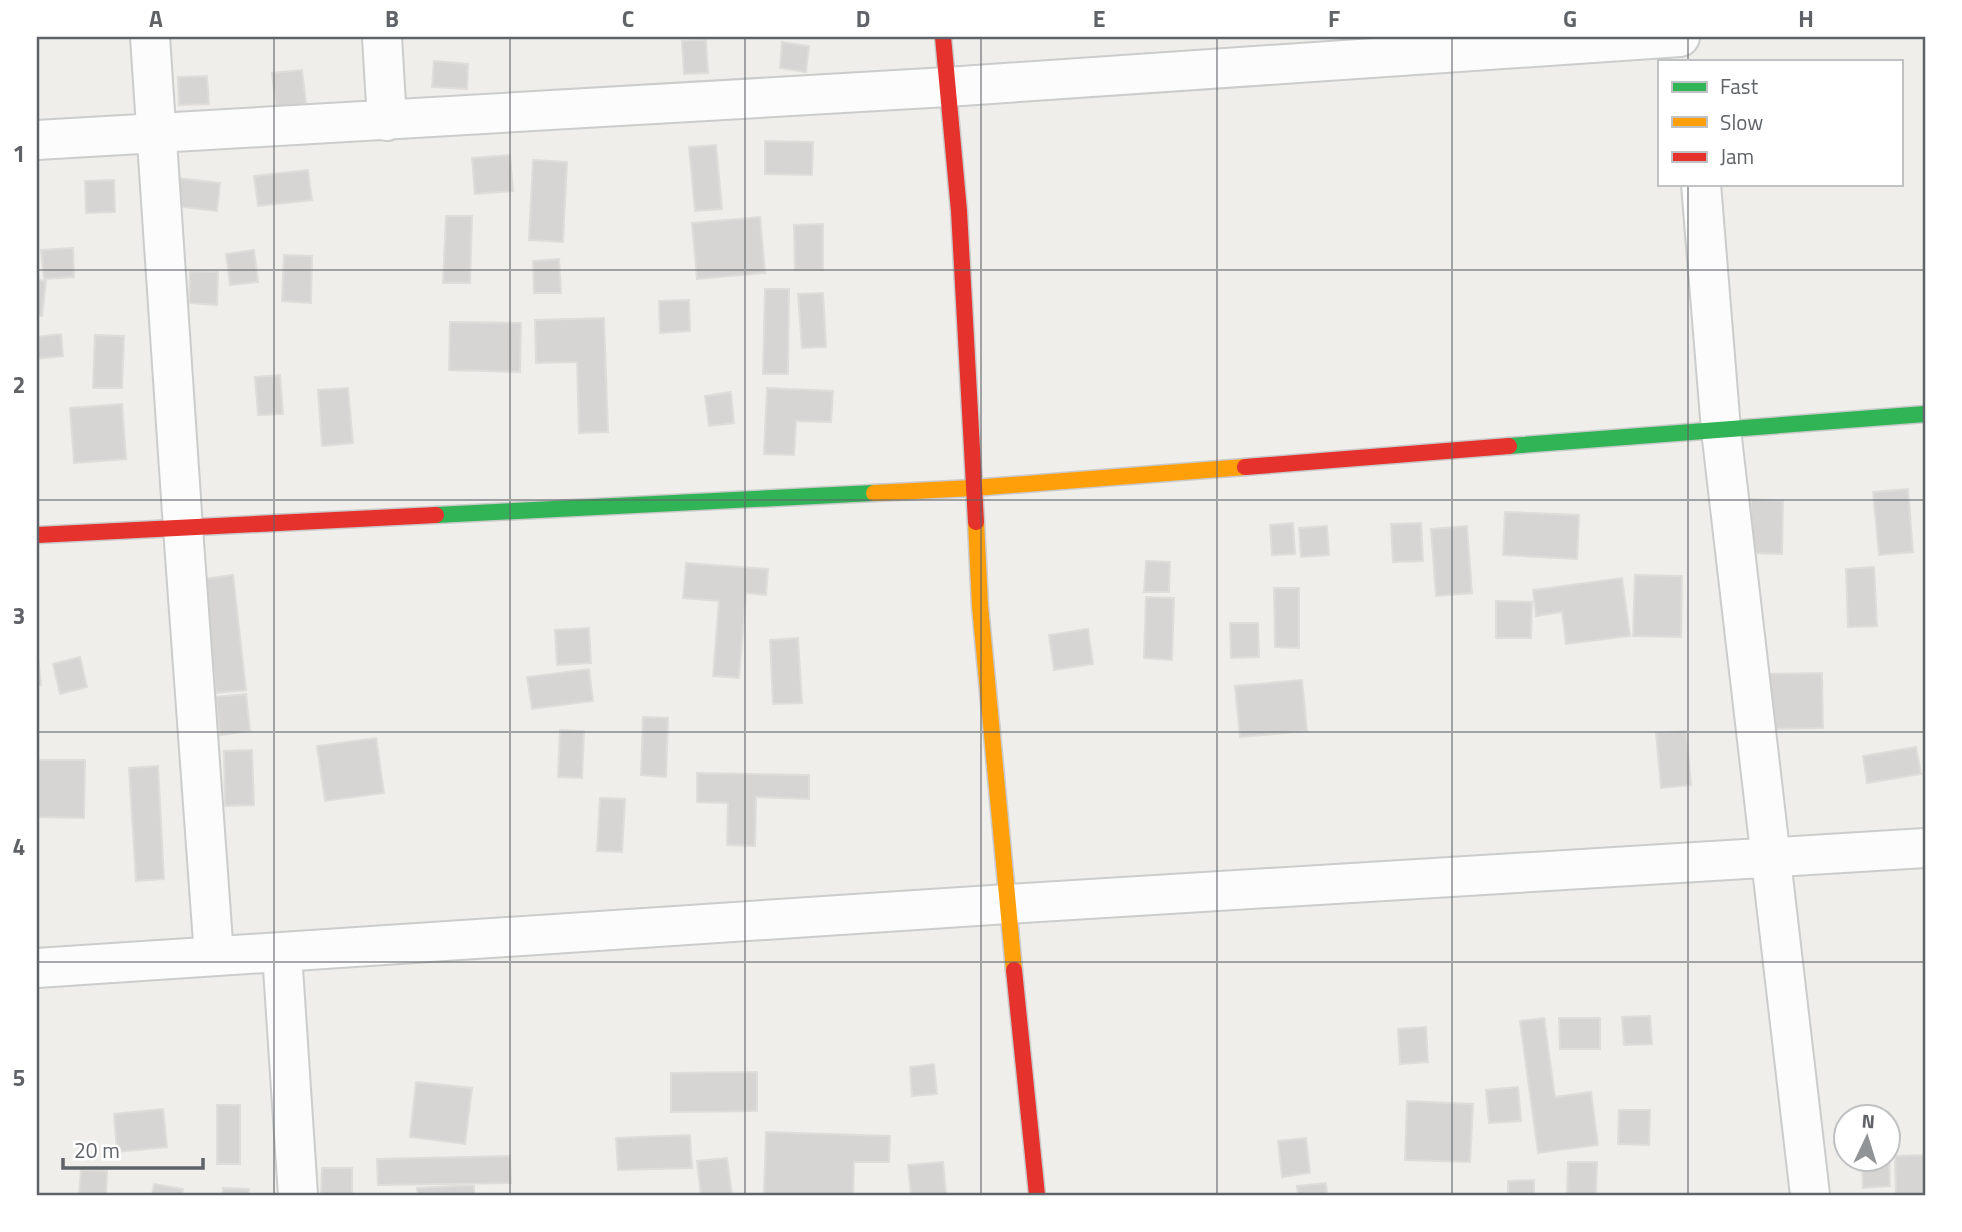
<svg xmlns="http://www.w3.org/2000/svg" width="1962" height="1232" viewBox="0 0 1962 1232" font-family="'Titillium Web',sans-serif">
	<rect width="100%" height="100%" fill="#efeeea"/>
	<!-- building -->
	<path fill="#d6d5d3" stroke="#deddd9" stroke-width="2" d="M 706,40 L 708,73 L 684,74 L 682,41 Z
		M 782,42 L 809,46 L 806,72 L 780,68 Z
		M 434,61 L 468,64 L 467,89 L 432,87 Z
		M 302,70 L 306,104 L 276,107 L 272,73 Z
		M 207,76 L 209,104 L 179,105 L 178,77 Z
		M 765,141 L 813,142 L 812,175 L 765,174 Z
		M 716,145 L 722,209 L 695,211 L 689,147 Z
		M 510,155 L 513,191 L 475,194 L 472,158 Z
		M 533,160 L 567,162 L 563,242 L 529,240 Z
		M 308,170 L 312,200 L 258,206 L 254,176 Z
		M 169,177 L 220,183 L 217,211 L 166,205 Z
		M 114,180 L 115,212 L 86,213 L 85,181 Z
		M 446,216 L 472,216 L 470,283 L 443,283 Z
		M 760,217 L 765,273 L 697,279 L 692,223 Z
		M 823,224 L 823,270 L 795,270 L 794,225 Z
		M 73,248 L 74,277 L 44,279 L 41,250 Z
		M 254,250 L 258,282 L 230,285 L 226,254 Z
		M 284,255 L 312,256 L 311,303 L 282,301 Z
		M 559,259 L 561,293 L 534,293 L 533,261 Z
		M 190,271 L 218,272 L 217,305 L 189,303 Z
		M 37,280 L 46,281 L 42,316 L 37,315 Z
		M 765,289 L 789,289 L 788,374 L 763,374 Z
		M 823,293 L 826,347 L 802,348 L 798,294 Z
		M 689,300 L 690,331 L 660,333 L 659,301 Z
		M 604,318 L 608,432 L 579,433 L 577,362 L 536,363 L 535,320 Z
		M 450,322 L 521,323 L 520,372 L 449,370 Z
		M 61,334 L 63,356 L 37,359 L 37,337 Z
		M 95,335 L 124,336 L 122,388 L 93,388 Z
		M 280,375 L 283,414 L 258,415 L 255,377 Z
		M 348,388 L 353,443 L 322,446 L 318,390 Z
		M 767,388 L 833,391 L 831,422 L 796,421 L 794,455 L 764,454 Z
		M 731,392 L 734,423 L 709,426 L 705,396 Z
		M 122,404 L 126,459 L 74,463 L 70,408 Z
		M 1908,489 L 1913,552 L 1879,555 L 1873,492 Z
		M 1751,499 L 1783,501 L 1782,554 L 1750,553 Z
		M 1505,512 L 1579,515 L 1577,559 L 1503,555 Z
		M 1293,523 L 1295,554 L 1272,555 L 1270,525 Z
		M 1421,523 L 1423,561 L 1393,562 L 1391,524 Z
		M 1327,526 L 1329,555 L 1301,557 L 1299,528 Z
		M 1467,526 L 1472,593 L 1436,596 L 1431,529 Z
		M 1146,561 L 1170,562 L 1169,592 L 1144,592 Z
		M 686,563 L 768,569 L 766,595 L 746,593 L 739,678 L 713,676 L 719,601 L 683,598 Z
		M 1874,567 L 1877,626 L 1848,627 L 1846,569 Z
		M 233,575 L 246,690 L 216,693 L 203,579 Z
		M 1635,575 L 1682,576 L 1681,637 L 1633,636 Z
		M 1622,578 L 1630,636 L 1566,644 L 1562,612 L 1536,616 L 1533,590 Z
		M 1274,588 L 1299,588 L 1299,648 L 1275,647 Z
		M 1146,597 L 1174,598 L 1172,660 L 1144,658 Z
		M 1496,601 L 1532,602 L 1531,638 L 1496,638 Z
		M 1230,623 L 1258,623 L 1259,657 L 1231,658 Z
		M 589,628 L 591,663 L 557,665 L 555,630 Z
		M 1088,629 L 1093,664 L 1054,670 L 1049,635 Z
		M 798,638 L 802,703 L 773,704 L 770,640 Z
		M 37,649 L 41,685 L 37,686 Z
		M 80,657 L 87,687 L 60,694 L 53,664 Z
		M 589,669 L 593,701 L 532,709 L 527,677 Z
		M 1822,673 L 1823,728 L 1764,729 L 1762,674 Z
		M 1302,680 L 1307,731 L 1240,737 L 1235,686 Z
		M 246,694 L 250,731 L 220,735 L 216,697 Z
		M 643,717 L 668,718 L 666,777 L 641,775 Z
		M 560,730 L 584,731 L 582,778 L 558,777 Z
		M 1686,731 L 1691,785 L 1661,788 L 1656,733 Z
		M 376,738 L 384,793 L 325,801 L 317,746 Z
		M 1916,747 L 1921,774 L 1867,783 L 1863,756 Z
		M 252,750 L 254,805 L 225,806 L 224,751 Z
		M 37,760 L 85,760 L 84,818 L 37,817 Z
		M 158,766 L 164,879 L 136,881 L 129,768 Z
		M 697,773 L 809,775 L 809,799 L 756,797 L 755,846 L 727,845 L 728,803 L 697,802 Z
		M 600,798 L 625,799 L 622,852 L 597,851 Z
		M 1650,1016 L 1652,1044 L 1624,1045 L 1622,1017 Z
		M 1544,1018 L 1555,1097 L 1591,1092 L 1598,1145 L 1538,1153 L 1520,1021 Z
		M 1559,1018 L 1600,1018 L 1600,1049 L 1560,1049 Z
		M 1426,1027 L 1428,1062 L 1400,1064 L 1398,1029 Z
		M 934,1064 L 937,1094 L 912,1096 L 910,1067 Z
		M 757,1072 L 757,1111 L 671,1112 L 671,1073 Z
		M 416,1082 L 472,1088 L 465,1144 L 410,1137 Z
		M 1518,1087 L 1521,1121 L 1489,1123 L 1486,1090 Z
		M 1407,1101 L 1473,1104 L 1470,1162 L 1405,1160 Z
		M 217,1105 L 240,1105 L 240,1164 L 217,1164 Z
		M 163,1109 L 167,1147 L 117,1152 L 114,1114 Z
		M 1619,1110 L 1650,1110 L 1649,1145 L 1618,1144 Z
		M 766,1132 L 890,1136 L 889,1162 L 854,1162 L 853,1195 L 764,1195 Z
		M 690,1135 L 692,1168 L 618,1170 L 616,1138 Z
		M 1306,1138 L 1310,1173 L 1282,1177 L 1278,1141 Z
		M 1925,1155 L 1925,1195 L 1896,1195 L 1895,1156 Z
		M 510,1156 L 511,1183 L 378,1185 L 377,1159 Z
		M 727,1158 L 732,1195 L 701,1195 L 697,1161 Z
		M 1889,1158 L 1890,1186 L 1863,1188 L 1862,1160 Z
		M 943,1162 L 946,1194 L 911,1195 L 908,1165 Z
		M 1568,1162 L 1597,1162 L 1596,1195 L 1567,1195 Z
		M 322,1168 L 352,1168 L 352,1195 L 321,1195 Z
		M 81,1170 L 107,1171 L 106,1195 L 79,1195 Z
		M 1534,1180 L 1534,1195 L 1508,1195 L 1508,1181 Z
		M 1326,1183 L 1327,1195 L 1298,1195 L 1297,1186 Z
		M 154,1184 L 183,1189 L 182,1195 L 152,1195 Z
		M 474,1185 L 474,1195 L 418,1195 L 417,1188 Z
		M 223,1188 L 249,1189 L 248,1195 L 223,1195 Z"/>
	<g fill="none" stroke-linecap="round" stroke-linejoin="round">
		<defs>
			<path id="street" d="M 150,37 L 183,528 L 214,956
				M 382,37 L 387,121
				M 37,140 L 947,87 L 1680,37
				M 1701,184 L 1721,430 L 1810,1195
				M 282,953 L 298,1195
				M 37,968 L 1007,904 L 1925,848"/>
			<path id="fast" d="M 1509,446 L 1925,414
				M 436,515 L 874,493"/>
			<path id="slow" d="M 874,493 L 973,488 L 1245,467
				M 976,522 L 980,606 L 1014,970"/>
			<path id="jam" d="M 943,37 L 959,211 L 976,522
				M 1245,467 L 1509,446
				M 37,535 L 436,515
				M 1014,970 L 1037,1195"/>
		</defs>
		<!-- street casing -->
		<use href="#street" stroke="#cbcccc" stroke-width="42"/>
		<!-- fast casing -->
		<use href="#fast" stroke="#cacacb" stroke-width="19"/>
		<!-- slow casing -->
		<use href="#slow" stroke="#cacacb" stroke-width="19"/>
		<!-- jam casing -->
		<use href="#jam" stroke="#cacacb" stroke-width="19"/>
		<!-- street -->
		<use href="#street" stroke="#fdfcfc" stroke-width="38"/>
		<!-- fast -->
		<use href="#fast" stroke="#30b455" stroke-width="16"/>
		<!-- slow -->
		<use href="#slow" stroke="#ff9f0a" stroke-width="16"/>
		<!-- jam -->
		<use href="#jam" stroke="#e5322d" stroke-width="16"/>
	</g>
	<!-- grid -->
	<path fill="none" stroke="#5f6368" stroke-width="2" stroke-opacity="0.55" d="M 274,37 L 274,1195M 510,37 L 510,1195M 745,37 L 745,1195M 981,37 L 981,1195M 1217,37 L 1217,1195M 1452,37 L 1452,1195M 1688,37 L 1688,61M 1688,184 L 1688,1195M 37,270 L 1925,270M 37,500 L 1925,500M 37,732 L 1925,732M 37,962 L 1925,962"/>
	<!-- border -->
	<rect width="1962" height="1232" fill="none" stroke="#ffffff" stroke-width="77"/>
	<!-- legend -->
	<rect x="1658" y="60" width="245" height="126" fill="#ffffff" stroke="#bfc1c3" stroke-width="2"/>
	<rect x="1672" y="82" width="35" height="10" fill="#30b455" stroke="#bfc1c3" stroke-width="2"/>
	<text x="1720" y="94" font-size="21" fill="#5f6368">Fast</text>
	<rect x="1672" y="117" width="35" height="10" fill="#ff9f0a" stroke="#bfc1c3" stroke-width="2"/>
	<text x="1720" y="130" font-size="21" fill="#5f6368">Slow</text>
	<rect x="1672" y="152" width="35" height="10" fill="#e5322d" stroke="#bfc1c3" stroke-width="2"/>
	<text x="1720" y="164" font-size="21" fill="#5f6368">Jam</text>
	<!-- north arrow -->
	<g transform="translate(1867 1138) rotate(4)"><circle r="33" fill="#ffffff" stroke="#bfc1c3" stroke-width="2"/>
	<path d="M0-5L12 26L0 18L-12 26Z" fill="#919496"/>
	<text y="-10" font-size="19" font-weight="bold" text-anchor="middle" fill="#5f6368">N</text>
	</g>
	<!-- scale -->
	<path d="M63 1158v10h140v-10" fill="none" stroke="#5f6368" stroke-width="3.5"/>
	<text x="74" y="1158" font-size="21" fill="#5f6368" stroke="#ffffff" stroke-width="5" paint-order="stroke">20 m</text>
	<rect x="38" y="38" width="1886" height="1156" fill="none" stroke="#5f6368" stroke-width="2.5"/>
	<g font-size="23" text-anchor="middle" font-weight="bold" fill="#5f6368">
		<text x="156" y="27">A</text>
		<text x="392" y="27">B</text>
		<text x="628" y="27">C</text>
		<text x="863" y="27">D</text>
		<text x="1099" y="27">E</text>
		<text x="1334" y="27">F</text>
		<text x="1570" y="27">G</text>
		<text x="1806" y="27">H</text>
		<text x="19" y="162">1</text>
		<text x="19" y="393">2</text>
		<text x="19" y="624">3</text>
		<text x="19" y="855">4</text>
		<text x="19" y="1086">5</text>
	</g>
</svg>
